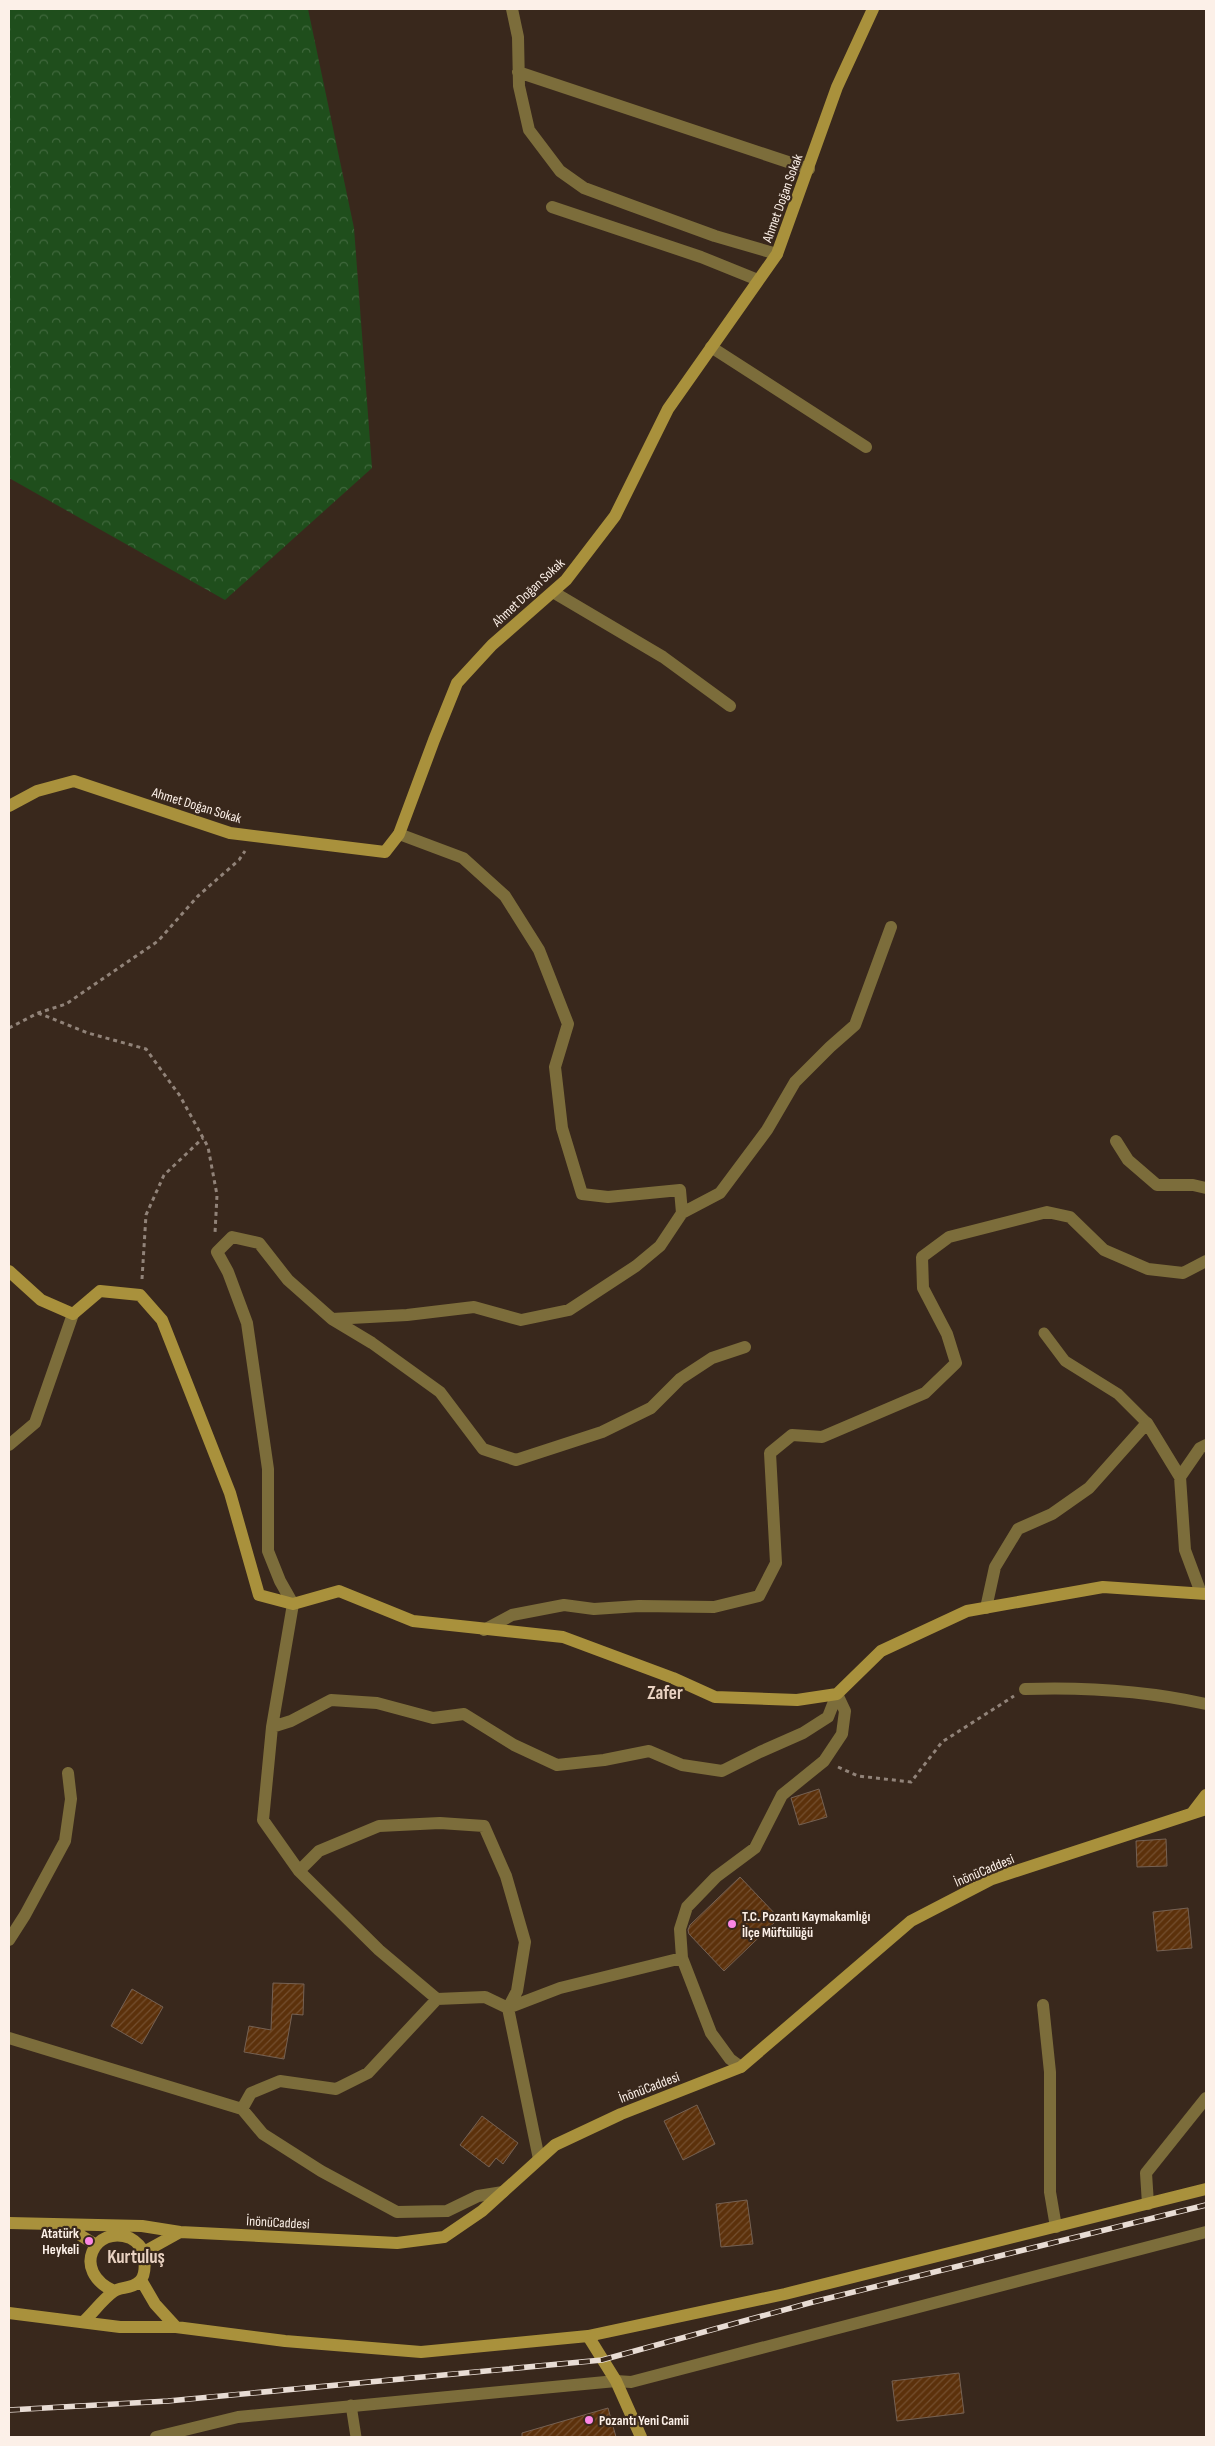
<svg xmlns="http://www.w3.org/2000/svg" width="1215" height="2446" viewBox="0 0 1215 2446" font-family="'Sofia Sans Condensed',sans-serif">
	<defs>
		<pattern id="forest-crowns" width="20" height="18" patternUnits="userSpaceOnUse" patternTransform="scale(1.25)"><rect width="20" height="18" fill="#1f4e1c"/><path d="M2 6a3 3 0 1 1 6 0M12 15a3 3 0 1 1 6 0" fill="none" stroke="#40683d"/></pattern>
		<pattern id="building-hatch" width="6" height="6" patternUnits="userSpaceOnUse" patternTransform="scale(1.25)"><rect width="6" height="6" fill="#5c310b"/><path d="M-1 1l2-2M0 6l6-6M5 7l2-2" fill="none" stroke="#744f2f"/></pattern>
	</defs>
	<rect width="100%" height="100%" fill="#39281c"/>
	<!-- forest -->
	<path fill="url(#forest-crowns)" d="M 9,9 L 308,9 L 354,228 L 372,468 L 225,600 L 9,478 Z"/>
	<!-- building -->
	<path fill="url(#building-hatch)" stroke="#756153" d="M 819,1789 L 827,1817 L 799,1825 L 791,1798 Z
		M 1166,1839 L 1167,1866 L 1137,1867 L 1136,1841 Z
		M 740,1877 L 779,1918 L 724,1971 L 689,1934 L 688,1930 L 690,1925 Z
		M 1188,1908 L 1192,1948 L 1157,1951 L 1153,1912 Z
		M 273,1983 L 304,1984 L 303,2015 L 292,2014 L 284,2059 L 244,2052 L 249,2026 L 271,2030 Z
		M 132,1989 L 163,2007 L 142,2044 L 111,2026 Z
		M 697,2105 L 715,2144 L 683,2160 L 664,2121 Z
		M 482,2116 L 518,2143 L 503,2164 L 496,2158 L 489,2167 L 460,2145 Z
		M 747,2200 L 753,2244 L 721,2247 L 716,2204 Z
		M 959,2373 L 964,2413 L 897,2421 L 892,2381 Z
		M 608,2408 L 616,2437 L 522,2437 L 522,2433 Z"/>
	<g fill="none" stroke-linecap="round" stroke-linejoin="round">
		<!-- path -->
		<path stroke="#918379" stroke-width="3" stroke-dasharray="4 4" stroke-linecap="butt" d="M 38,1013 L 88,1033 L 146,1049 L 180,1096 L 208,1147 L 217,1195 L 215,1233
			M 9,1028 L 38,1013 L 66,1004 L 158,941 L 198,896 L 239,860 L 245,851
			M 142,1279 L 146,1215 L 164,1175 L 203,1138
			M 838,1767 L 858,1776 L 911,1782 L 942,1742 L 1014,1696"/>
		<!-- lane -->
		<path stroke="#7c6d3b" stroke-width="11" d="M 1044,1333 L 1065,1361 L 1118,1394 L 1147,1423
			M 351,2405 L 356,2437"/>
		<!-- street -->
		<path stroke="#7c6d3b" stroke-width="12" d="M 512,9 L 518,37 L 519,86 L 529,130 L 560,171 L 584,188 L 630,205 L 715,236 L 777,254
			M 518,72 L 809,169
			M 552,207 L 701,257 L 758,280
			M 711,347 L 866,447
			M 553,592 L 663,657 L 730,706
			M 1116,1141 L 1128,1160 L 1157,1185 L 1193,1185 L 1206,1188
			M 682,1213 L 720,1193 L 767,1130 L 795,1082 L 830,1047 L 855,1025 L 891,927
			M 332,1319 L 407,1315 L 474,1307 L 521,1320 L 569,1310 L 636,1266 L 660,1246 L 682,1213 L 680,1190 L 608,1197 L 582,1194 L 562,1128 L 555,1067 L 568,1024 L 539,950 L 505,896 L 463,858 L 399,834
			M 9,1445 L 35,1423 L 73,1314
			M 1180,1477 L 1200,1448 L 1206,1445
			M 986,1608 L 995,1567 L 1018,1529 L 1052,1514 L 1089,1488 L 1147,1423 L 1180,1477 L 1185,1550 L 1201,1593
			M 484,1630 L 512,1615 L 564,1605 L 594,1609 L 639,1606 L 714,1607 L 759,1596 L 776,1563 L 770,1453 L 792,1435 L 822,1437 L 925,1393 L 956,1363 L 947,1334 L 923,1288 L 922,1257 L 949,1237 L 1047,1212 L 1070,1217 L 1104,1250 L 1148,1269 L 1183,1273 L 1206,1261
			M 1025,1689 C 1085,1687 1147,1691 1206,1704
			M 272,1727 L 291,1721 L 331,1700 L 377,1703 L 433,1718 L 464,1714 L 514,1745 L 557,1765 L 604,1760 L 649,1751 L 682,1765 L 722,1771 L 760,1752 L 803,1733 L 828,1717 L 837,1694 L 845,1711 L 842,1734 L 824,1761 L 782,1795 L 755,1848 L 716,1877 L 687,1907 L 680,1929 L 682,1958 L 711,2033 L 730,2059 L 741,2067
			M 299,1871 L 319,1851 L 379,1826 L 440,1823 L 484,1826 L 506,1876 L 525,1942 L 517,1991 L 508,2008
			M 9,1940 L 25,1915 L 65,1841 L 71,1799 L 68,1773
			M 1043,2005 L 1050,2072 L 1050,2192 L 1056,2227
			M 508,2008 L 560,1988 L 682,1958
			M 9,2038 L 242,2109 L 263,2134 L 321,2171 L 397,2212 L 447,2211 L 478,2196 L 503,2192
			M 242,2109 L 251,2093 L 280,2081 L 336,2089 L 368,2073 L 437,1999
			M 539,2159 L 508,2008 L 485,1997 L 437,1999 L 379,1950 L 299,1871 L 263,1820 L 272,1727 L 293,1604 L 280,1581 L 268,1551 L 268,1469 L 247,1323 L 228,1272 L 217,1252 L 232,1237 L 259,1243 L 288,1280 L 332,1319 L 372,1343 L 440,1392 L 483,1449 L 516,1460 L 602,1432 L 651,1408 L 680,1379 L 712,1358 L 745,1347
			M 1148,2204 L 1146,2173 L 1206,2098
			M 156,2437 L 238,2417 L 616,2381 L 631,2382 L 1206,2232"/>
		<!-- secondary -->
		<path stroke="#a9913c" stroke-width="12" d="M 9,806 L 37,791 L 74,781 L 230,833 L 385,852 L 399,834 L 434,740 L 457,683 L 492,645 L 566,580 L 615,516 L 668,409 L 777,254 L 837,87 L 873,9
			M 9,1271 L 41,1300 L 73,1314 L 100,1291 L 140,1295 L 162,1320 L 230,1493 L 259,1595 L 293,1604 L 339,1591 L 413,1621 L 563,1637 L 673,1678 L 715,1697 L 797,1700 L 837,1694 L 881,1651 L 967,1611 L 1103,1587 L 1206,1594
			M 1193,1812 L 1206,1795
			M 9,2223 L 142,2226 L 180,2232 L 397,2243 L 444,2237 L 482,2211 L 555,2145 L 621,2114 L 741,2067 L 911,1921 L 992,1879 L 1206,1809
			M 64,2225 L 96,2245
			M 144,2252 L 180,2232
			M 141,2280 L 155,2304 L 176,2327
			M 9,2313 L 120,2327 L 176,2327 L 285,2341 L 421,2352 L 588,2336 L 785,2294 L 1206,2189
			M 83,2322 C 93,2313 102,2300 113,2292 C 120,2286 131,2290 140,2281 C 146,2275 145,2263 144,2255 C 143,2248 136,2241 130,2238 C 95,2224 70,2271 114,2291
			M 588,2336 L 616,2381 L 641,2437"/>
		<defs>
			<path id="rail" d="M 9,2410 L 168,2401 L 602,2360 L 813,2302 L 1206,2205"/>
		</defs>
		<!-- rail casing -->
		<use href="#rail" stroke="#e8dcd4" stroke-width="5.5"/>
		<!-- rail -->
		<use href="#rail" stroke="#39281c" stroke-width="4" stroke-dasharray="11" stroke-linecap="butt"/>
	</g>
	<!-- markers -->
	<g fill="#fc86e4" stroke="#39281c" stroke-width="2">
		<circle cx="732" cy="1924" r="5"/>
		<circle cx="89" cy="2241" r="5"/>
		<circle cx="589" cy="2420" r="5"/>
	</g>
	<g text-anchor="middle" stroke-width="4.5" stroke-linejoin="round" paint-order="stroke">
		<!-- street labels -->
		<g font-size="14" fill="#fcf0e8" stroke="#39281c">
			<text transform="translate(782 198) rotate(-70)" y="5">Ahmet Doğan Sokak</text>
			<text transform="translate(528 592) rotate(-43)" y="5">Ahmet Doğan Sokak</text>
			<text transform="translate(197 805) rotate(17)" y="5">Ahmet Doğan Sokak</text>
			<text transform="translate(984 1870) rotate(-23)" y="5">İnönüCaddesi</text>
			<text transform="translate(649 2087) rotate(-21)" y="5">İnönüCaddesi</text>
			<text transform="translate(278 2222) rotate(3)" y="5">İnönüCaddesi</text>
		</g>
		<!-- poi labels -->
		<g font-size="14" font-weight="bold" fill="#fcf0e8" stroke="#39281c" text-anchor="start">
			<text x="742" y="1921">T.C. Pozantı Kaymakamlığı<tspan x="742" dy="16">İlçe Müftülüğü</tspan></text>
			<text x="79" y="2238" text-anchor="end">Atatürk<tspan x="79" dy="16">Heykeli</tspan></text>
			<text x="599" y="2425">Pozantı Yeni Camii</text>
		</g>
		<!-- district labels -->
		<g font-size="19" font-weight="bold" fill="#e8d1c1" stroke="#39281c">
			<text x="665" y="1699">Zafer</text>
			<text x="136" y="2263">Kurtuluş</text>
		</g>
	</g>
	<!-- border -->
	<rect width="1215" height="2446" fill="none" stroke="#fcf0e8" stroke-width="20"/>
</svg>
